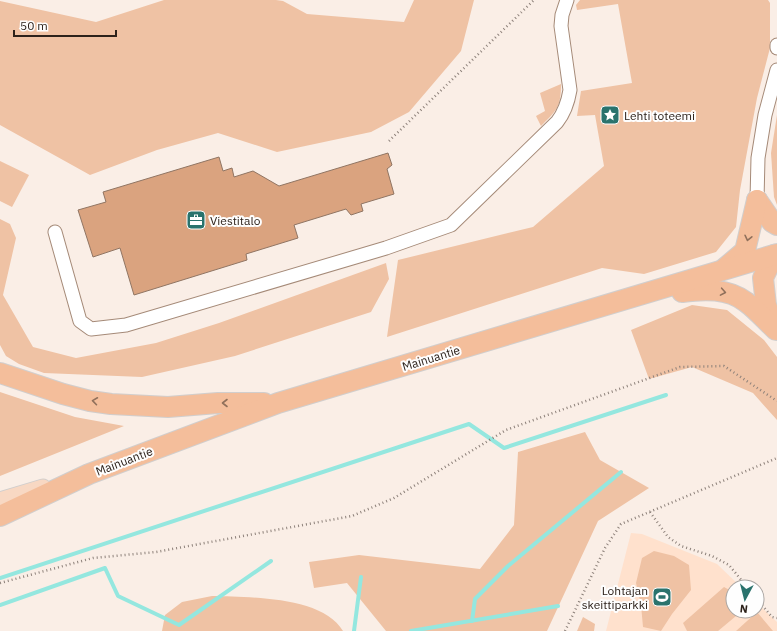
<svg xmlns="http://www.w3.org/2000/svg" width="777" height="631" viewBox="0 0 777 631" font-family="'IBM Plex Sans',sans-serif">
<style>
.built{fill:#ffe1cd}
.green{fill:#efc2a4}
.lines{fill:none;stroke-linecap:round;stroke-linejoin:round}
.stream{stroke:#94e7df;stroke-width:4}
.building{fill:#daa37f;stroke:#907563}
.minor-casing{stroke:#a58a78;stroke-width:15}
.major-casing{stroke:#d1cecd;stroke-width:19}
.highway-casing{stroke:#d1cecd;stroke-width:22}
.path{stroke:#8d817a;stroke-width:2.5;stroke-dasharray:1 3;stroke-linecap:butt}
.minor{stroke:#fff;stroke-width:13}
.major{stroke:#f8d8c3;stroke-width:17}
.highway{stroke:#f4be9b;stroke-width:20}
.oneway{stroke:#90705b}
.labels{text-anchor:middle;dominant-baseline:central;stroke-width:4;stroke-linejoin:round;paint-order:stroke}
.poi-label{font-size:12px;fill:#2d221b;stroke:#fefefe;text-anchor:start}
.street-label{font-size:12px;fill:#2d221b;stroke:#fefefe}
</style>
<rect width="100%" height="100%" fill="#faeee6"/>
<path class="built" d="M631 533 642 534 717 564 741 587H733V611H757V603L777 622V631H606Z"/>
<g class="green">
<path d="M164 0H276L283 1 307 14 404 22 414 0H474L461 51 409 112 371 132 277 152 218 133 157 150 90 175 0 125V1L96 22Z"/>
<path d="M580 0H768L770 3V48L757 98 740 190 736 227 716 252 644 274 602 268 387 337 398 260 533 227 604 166 595 115 577 116 581 91 632 83 618 4 577 10 576 5Z"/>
<path d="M561 84C561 107 557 110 541 126L536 116 545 111 540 93Z"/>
<path d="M777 115V205L774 197 771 153Z"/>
<path d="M0 161 29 175 12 207 0 201Z"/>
<path d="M0 219 10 224 16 238 3 295 33 347 76 358 156 343 219 323 386 263 389 279 371 312 235 356 142 377 44 373 19 364 6 356 0 345Z"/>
<path d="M692 305 727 310 764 340 777 357V420L753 393 692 367 649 379 631 330Z"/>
<path d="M0 392 75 417 124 426 0 476Z"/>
<path d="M585 432 600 460 649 488 598 521 547 631H386L347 583 314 588 309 562 359 555 480 569 514 525 518 452Z"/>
<path d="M654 551 674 556 689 565 691 590 672 614 661 631 643 627 641 605 636 583 642 558Z"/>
<path d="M724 587 733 592V611H742L718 631H687L683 623Z"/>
<path d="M212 596C248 597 323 596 343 631H162L165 615 182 602Z"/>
<path d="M757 612 773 631H736Z"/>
<path d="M583 617 595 624 594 631H577Z"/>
</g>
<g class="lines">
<g class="stream">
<path d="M0 578 469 424 504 448 666 395"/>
<path d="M0 605 105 568 118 596 179 625 271 561"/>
<path d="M472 621 475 599 508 566 621 472"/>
<path d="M354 631 361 577"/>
<path d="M411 631 558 606"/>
</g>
</g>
<path class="building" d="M388 153 392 165 387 169 394 194 361 204 363 211 351 215 346 209 294 225 298 238 246 254 247 260 134 295 120 248 93 257 78 210 106 202 103 192 219 157 223 171 232 168 234 177 253 171 279 186Z"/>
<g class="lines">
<g class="minor-casing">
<g id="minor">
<path d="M777 45V48"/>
<path d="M757 200 758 158 765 115 777 70"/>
<path d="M55 232 80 321 91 329 126 325 386 248 451 225 557 122C565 112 568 102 570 90L561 26 562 15 567 0"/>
</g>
</g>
<g class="major-casing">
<path id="major" d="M0 501 43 488"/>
</g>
<g class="highway-casing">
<g id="highway">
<path d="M757 200 772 222 777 225"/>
<path d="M774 255 763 278 766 305 774 326"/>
<path d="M725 268 745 251 757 200"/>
<path d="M682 292C704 289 728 288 746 302 757 310 766 321 776 330"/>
<path d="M0 373 63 394 90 401 111 404 168 407 218 403H264"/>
<path d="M0 516 89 474 278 403 777 254"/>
</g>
</g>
<g class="path">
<path d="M389 141 534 0"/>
<path d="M650 512 668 537 681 546 712 556 729 565 747 587"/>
<path d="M0 583 93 558 156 552 352 516 394 498 506 430 680 367 724 366 777 401"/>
<path d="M757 599 772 617 777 618"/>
<path d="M565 631 605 548 621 524 777 458"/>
</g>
<use href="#minor" class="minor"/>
<use href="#major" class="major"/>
<use href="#highway" class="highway"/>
</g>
<defs><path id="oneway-chevron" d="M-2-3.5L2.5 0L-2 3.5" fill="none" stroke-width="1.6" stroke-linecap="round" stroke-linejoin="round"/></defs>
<g class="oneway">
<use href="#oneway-chevron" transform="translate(748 238) rotate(103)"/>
<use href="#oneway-chevron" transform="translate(723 292) rotate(10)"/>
<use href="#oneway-chevron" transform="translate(95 401) rotate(-172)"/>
<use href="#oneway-chevron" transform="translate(225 403) rotate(180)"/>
</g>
<defs>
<g id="sight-square" transform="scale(1)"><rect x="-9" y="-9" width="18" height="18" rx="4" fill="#2a736d" stroke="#fefefe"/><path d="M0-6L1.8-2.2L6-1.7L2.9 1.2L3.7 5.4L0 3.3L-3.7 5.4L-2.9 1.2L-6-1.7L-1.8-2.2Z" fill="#fff"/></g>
<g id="office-square" transform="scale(1)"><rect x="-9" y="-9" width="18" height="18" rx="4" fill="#2a736d" stroke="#fefefe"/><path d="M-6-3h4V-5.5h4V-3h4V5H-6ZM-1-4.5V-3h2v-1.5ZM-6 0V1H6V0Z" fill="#fff"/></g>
<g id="stadium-square" transform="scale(1)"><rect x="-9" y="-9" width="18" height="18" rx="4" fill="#2a736d" stroke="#fefefe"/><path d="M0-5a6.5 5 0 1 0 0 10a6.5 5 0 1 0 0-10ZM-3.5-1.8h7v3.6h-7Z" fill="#fff"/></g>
</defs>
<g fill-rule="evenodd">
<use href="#sight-square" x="610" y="115"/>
<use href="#office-square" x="196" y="220"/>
<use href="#stadium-square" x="662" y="597"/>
</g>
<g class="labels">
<g class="poi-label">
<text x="624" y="115">Lehti toteemi</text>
<text x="210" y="220">Viestitalo</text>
<text x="648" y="590" text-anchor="end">Lohtajan<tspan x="648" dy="14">skeittiparkki</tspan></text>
</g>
<g class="street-label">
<text transform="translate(431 358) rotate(-17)">Mainuantie</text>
<text transform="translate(124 461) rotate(-21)">Mainuantie</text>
</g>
</g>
<g transform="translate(745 599) rotate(187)"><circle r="19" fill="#fefefe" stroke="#aaa6a3"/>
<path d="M0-3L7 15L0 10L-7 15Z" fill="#2a736d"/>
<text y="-6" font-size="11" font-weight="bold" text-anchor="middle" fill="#2d221b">N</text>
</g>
<path d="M14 30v6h102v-6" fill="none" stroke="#2d221b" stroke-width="2"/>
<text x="20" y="30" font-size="12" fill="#2d221b" stroke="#fefefe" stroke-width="3" paint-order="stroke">50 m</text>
</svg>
